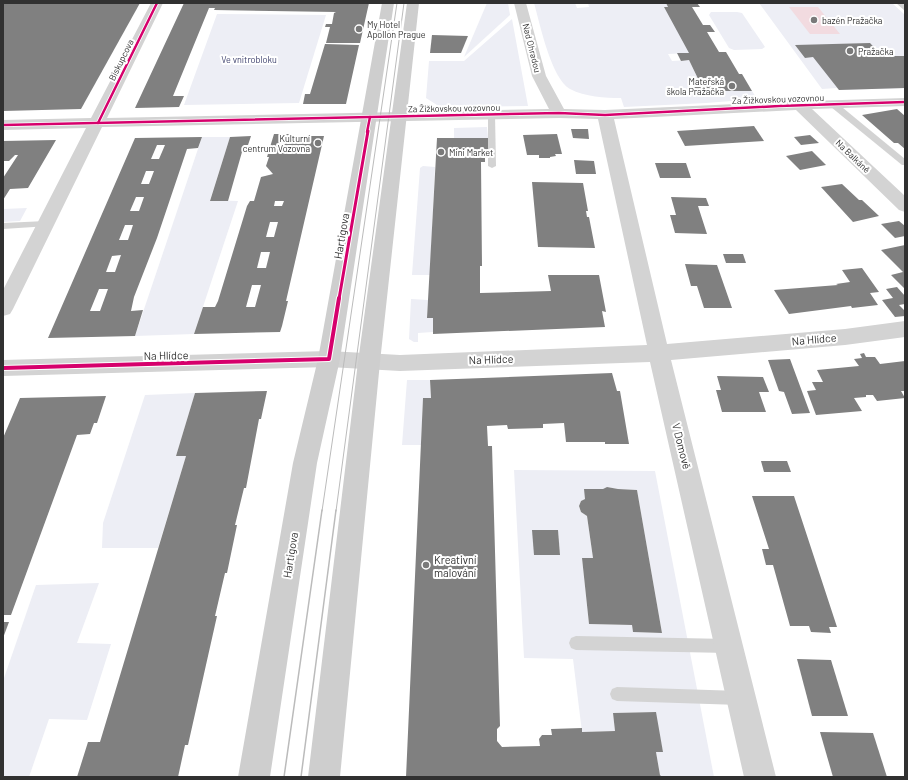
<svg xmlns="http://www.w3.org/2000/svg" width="908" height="780" viewBox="0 0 908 780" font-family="Barlow,sans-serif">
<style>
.green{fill:#edeef5;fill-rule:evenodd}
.water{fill:#f2dbe0}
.building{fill:#808080;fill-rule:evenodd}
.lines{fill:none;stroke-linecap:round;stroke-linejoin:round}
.service{fill:#d3d3d3;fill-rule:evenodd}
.minor{fill:#d3d3d3;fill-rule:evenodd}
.secondary{fill:#cecece;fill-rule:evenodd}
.tram-far1{stroke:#bbb;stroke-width:1}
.tram{stroke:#bbb;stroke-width:1.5}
.cycleway-far2-casing{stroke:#fff;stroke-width:4}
.cycleway-far1-casing{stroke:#fff;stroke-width:5}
.cycleway-casing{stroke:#fff;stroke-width:6}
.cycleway-far2{stroke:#d6006c;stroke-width:2.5}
.cycleway-far1{stroke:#d6006c;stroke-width:3}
.cycleway{stroke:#d6006c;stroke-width:4}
.poi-dot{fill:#797979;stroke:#fff;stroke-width:1.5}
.labels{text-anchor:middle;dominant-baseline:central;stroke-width:4;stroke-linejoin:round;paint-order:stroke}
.far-poi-label{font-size:9px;fill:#313131;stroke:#fff;text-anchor:start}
.far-street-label{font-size:9px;fill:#313131;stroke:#fff}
.far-park-label{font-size:9px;fill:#3e416d;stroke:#fff}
.street-label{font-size:11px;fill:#313131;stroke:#fff}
.poi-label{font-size:11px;fill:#313131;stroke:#fff;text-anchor:start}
</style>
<rect width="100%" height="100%" fill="#fff"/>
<g class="green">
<path d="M487 3H508L510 15 464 57Z"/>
<path d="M534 3H575L577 8 589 7 588 3H666L668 7H665L690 53 668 54 672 61 689 60 702 87 698 96 720 95 718 91H752L757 99 706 103 624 107 621 98C605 98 585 97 570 89 551 78 540 24 534 3Z"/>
<path d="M759 3H892L905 15V88L839 90 837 88 822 89Z"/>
<path d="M711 12H737L742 13 765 47 762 49 734 50 729 48 709 15Z"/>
<path d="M217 14 326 15 299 103 184 105Z"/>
<path d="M512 19 528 106 443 107 437 105 426 98 429 61H464Z"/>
<path d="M487 127 488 138H454V128Z"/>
<path d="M202 137H230L210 200 238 201 194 334 135 336Z"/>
<path d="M423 166 435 167 430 275H412L420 168Z"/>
<path d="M27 208 20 221 3 222V209Z"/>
<path d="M411 299 428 300 427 318H433V332L418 333V342H414L409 339Z"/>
<path d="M407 380H430L431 398H423L421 445H402Z"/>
<path d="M195 393 176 456H186L158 548H102L103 523 145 395Z"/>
<path d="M514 470 655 471 714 777H662L660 775 656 752H663L655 712 613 713 615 731 582 732 573 659 524 658ZM607 487 618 489 637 490 662 633 633 632 632 625 589 624 582 558H593L587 516 581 512 579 506 581 501 585 499V489H603ZM558 531 560 555H534Z"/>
<path d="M99 583 77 643 111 644 87 720 49 719 29 777H3V681L36 585Z"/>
</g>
<path class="water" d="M789 7H818L840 34H810Z"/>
<g class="building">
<path d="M3 3H140L81 109 3 111Z"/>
<path d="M184 3H369L360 43H326L330 27H325L326 24H332L334 13 336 12 214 10 215 8H209L173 96H184L179 107 135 108Z"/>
<path d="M666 3H697L700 7H692L703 25H710L715 32H707L719 52H726L739 74H742L752 91H717L719 95 697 96 693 87H702L689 60 681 61 677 53H689L664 7H668Z"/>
<path d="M432 35 468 36 461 53H430Z"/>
<path d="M870 43 882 56H905V88L839 90 813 57 805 58 795 45Z"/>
<path d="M325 44 359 45 346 104H303L305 94H310Z"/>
<path d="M897 109 905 116V149L898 143H894L862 115Z"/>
<path d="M754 126 764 141 685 146 677 131Z"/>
<path d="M571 129H588L589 139 573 138Z"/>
<path d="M274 134H292L290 139H306L307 136H324L286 301H288L282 326 280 332 194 334 203 307H215L218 301 247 206 250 201H254L261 177 273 174 266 166 269 157H267ZM275 201H284L282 206H274ZM270 222H278L274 237H266ZM261 252H270L266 268H257ZM252 285H261L255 307H246Z"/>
<path d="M557 134 562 154H555L556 156 550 157V158H539V155H527L523 135Z"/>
<path d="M810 135 819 143 801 145 794 137Z"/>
<path d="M251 136 248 145H244L228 201H210L230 137Z"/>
<path d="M202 137 198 148 187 149 157 238 134 297 131 311 143 310 135 336 48 338 135 138ZM157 145H165L159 159H151ZM146 171H154L149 184H141ZM136 197H144L139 211H130ZM125 225H133L128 240H119ZM121 255 115 272H106L112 256ZM99 289H108L100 311H90Z"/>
<path d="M437 138H488V156H485V162H481L482 266H480V293L551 291 548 275H599L606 312 602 311 605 327 433 334V318H427Z"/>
<path d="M56 140 28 188 10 189 3 200V178L18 155H15L9 161H3V141Z"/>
<path d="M812 151 826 165 800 170 786 156Z"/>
<path d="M574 160 594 161 596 174H576Z"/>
<path d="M655 163H686L691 178H660Z"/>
<path d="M532 182 583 183 588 211H586L587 217H589L595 248 538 247Z"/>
<path d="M842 184 859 200H862L879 216 853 222 821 187Z"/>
<path d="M671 197 706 198 709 206H698L707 234 675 233 670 215H676Z"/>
<path d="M899 221 905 226V236L895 238 881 224Z"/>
<path d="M905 245V289L891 275 903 272 881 250Z"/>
<path d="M723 254H743L746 263H726Z"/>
<path d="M685 264 717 265 732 308H704L697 286H691Z"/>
<path d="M862 268 879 292 870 293 878 305 852 308 851 306 789 314 774 290 838 285 836 284 850 282 842 270Z"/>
<path d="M897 287 905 296V304L899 305 905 311V316L895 317 882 300 893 298 886 289Z"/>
<path d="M864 353 866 357H875L880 364 905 361V391H901L905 398 877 401 873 395H866V397L854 398 862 411 816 415 807 391 816 390 812 382H823L817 370 859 366 854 359 862 358 860 354Z"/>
<path d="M790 359 810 413 792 414 784 392 779 391 768 360Z"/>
<path d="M612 373 617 391H620L629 444H605V442H566L564 423 543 424V428L508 429 507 425 487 426 488 446H492L500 726 497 729V741L502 747 540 746 539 739 542 735H552L551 729 582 728V732L615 731 613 713 656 712 663 752H656L660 775 662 777H406L423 398H431L430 380Z"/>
<path d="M717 376 763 377 769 392H759L766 412H722L716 390H721Z"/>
<path d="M267 391 261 419H259L246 488H244L235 525H237L227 573H225L215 616H217L188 745H185L178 777H77L88 742H100L186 456H176L195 393Z"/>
<path d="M106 396 97 423H94L90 434 77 435 11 615H3V438L20 398Z"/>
<path d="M761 461H787L791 472H764Z"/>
<path d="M607 487 618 489 637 490 662 633 633 632 632 625 589 624 582 558H593L587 516 581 512 579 506 581 501 585 499 584 489H603Z"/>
<path d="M752 496H794L837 627H829L831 633 811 632 809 626H790L773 565H766L762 549H769Z"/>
<path d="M532 530H558L560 555H534Z"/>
<path d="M3 622H9L3 638Z"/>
<path d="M797 659 831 660 848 716H812Z"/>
<path d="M820 732 873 733 887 777H833Z"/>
</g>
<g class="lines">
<g class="service">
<path d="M896 3H902L905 5V11Z"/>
<path d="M831 103H837L905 159V165H902L831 107Z"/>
<path d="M488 113H494L495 115 496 166 492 168 488 166Z"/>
<path d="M46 221 49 222 50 224 49 226 3 229V223Z"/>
<path d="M576 636 729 639 734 641 736 646 734 651 729 653 576 650 571 648 569 643 571 638Z"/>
<path d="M617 687 740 691 745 693 747 698 745 703 740 705 617 701 612 699 610 694 612 689Z"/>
</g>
<path class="minor" d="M151 3H163L107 118 549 109 532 76 514 3H526L546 76 564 109 605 110 779 102 905 98V106L812 109 905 196V212L899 210 796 110 614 119 667 344 845 329 905 321V337L845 345 671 360 776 777H744L650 362 400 371 329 367 3 376V360L329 351 400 355 647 345 598 119 559 118 102 127 13 309 10 314 3 316V290L86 128 3 130V120L91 118Z"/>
<g class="secondary">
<path d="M382 3H394L340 359 317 463 270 777H238L293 463 318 359Z"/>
<path d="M407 3H419L380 362 340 777H308L358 362Z"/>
</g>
<g class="tram-far1">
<path d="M322 511 397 3"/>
<path d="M336 511 404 3"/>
</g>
<g class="tram">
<path d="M284 777 322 510"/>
<path d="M301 777 336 510"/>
</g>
<g class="cycleway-far2-casing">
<g id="cycleway-far2">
<path d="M98 123 157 3"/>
<path d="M3 125 559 113 605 115 779 106 905 102"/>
<path d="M367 132 370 117"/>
</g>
</g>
<g class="cycleway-far1-casing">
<path id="cycleway-far1" d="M339 299 368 131"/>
</g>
<g class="cycleway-casing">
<path id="cycleway" d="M3 368 329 359 339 298"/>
</g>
<use href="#cycleway-far2" class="cycleway-far2"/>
<use href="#cycleway-far1" class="cycleway-far1"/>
<use href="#cycleway" class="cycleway"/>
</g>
<g class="poi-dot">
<circle cx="814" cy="20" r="4"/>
<circle cx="359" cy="29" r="4"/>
<circle cx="850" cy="51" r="4"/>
<circle cx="732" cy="86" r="4"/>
<circle cx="318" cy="143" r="4"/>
<circle cx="441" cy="152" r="4"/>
<circle cx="426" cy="565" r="4"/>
</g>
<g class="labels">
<g class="far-poi-label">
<text x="822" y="20">bazén Pražačka</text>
<text x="367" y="24">My Hotel<tspan x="367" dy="10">Apollon Prague</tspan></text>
<text x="858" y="51">Pražačka</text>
<text x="724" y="81" text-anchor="end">Mateřská<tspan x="724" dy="10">škola Pražačka</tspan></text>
<text x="310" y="138" text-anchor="end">Kulturní<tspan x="310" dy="10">centrum Vozovna</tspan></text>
<text x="449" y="152">Mini Market</text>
</g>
<g class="far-street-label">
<text transform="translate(532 48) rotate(76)">Nad Ohradou</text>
<text transform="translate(121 60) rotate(-64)">Biskupcova</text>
<text transform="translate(778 99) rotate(-2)">Za Žižkovskou vozovnou</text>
<text transform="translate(454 108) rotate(-1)">Za Žižkovskou vozovnou</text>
<text transform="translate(853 156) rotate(44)">Na Balkáně</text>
</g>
<g class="far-park-label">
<text x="249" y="59">Ve vnitrobloku</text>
</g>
<g class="street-label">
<text transform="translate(341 236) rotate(-80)">Hartigova</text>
<text transform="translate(814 339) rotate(-5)">Na Hlídce</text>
<text transform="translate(166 355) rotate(-1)">Na Hlídce</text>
<text transform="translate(491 359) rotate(-2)">Na Hlídce</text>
<text transform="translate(682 446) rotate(76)">V Domově</text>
<text transform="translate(290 555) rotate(-81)">Hartigova</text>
</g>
<g class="poi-label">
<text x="434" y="559">Kreativní<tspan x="434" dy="13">malování</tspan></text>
</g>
</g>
<rect width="908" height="780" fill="none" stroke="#313131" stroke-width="8"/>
</svg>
